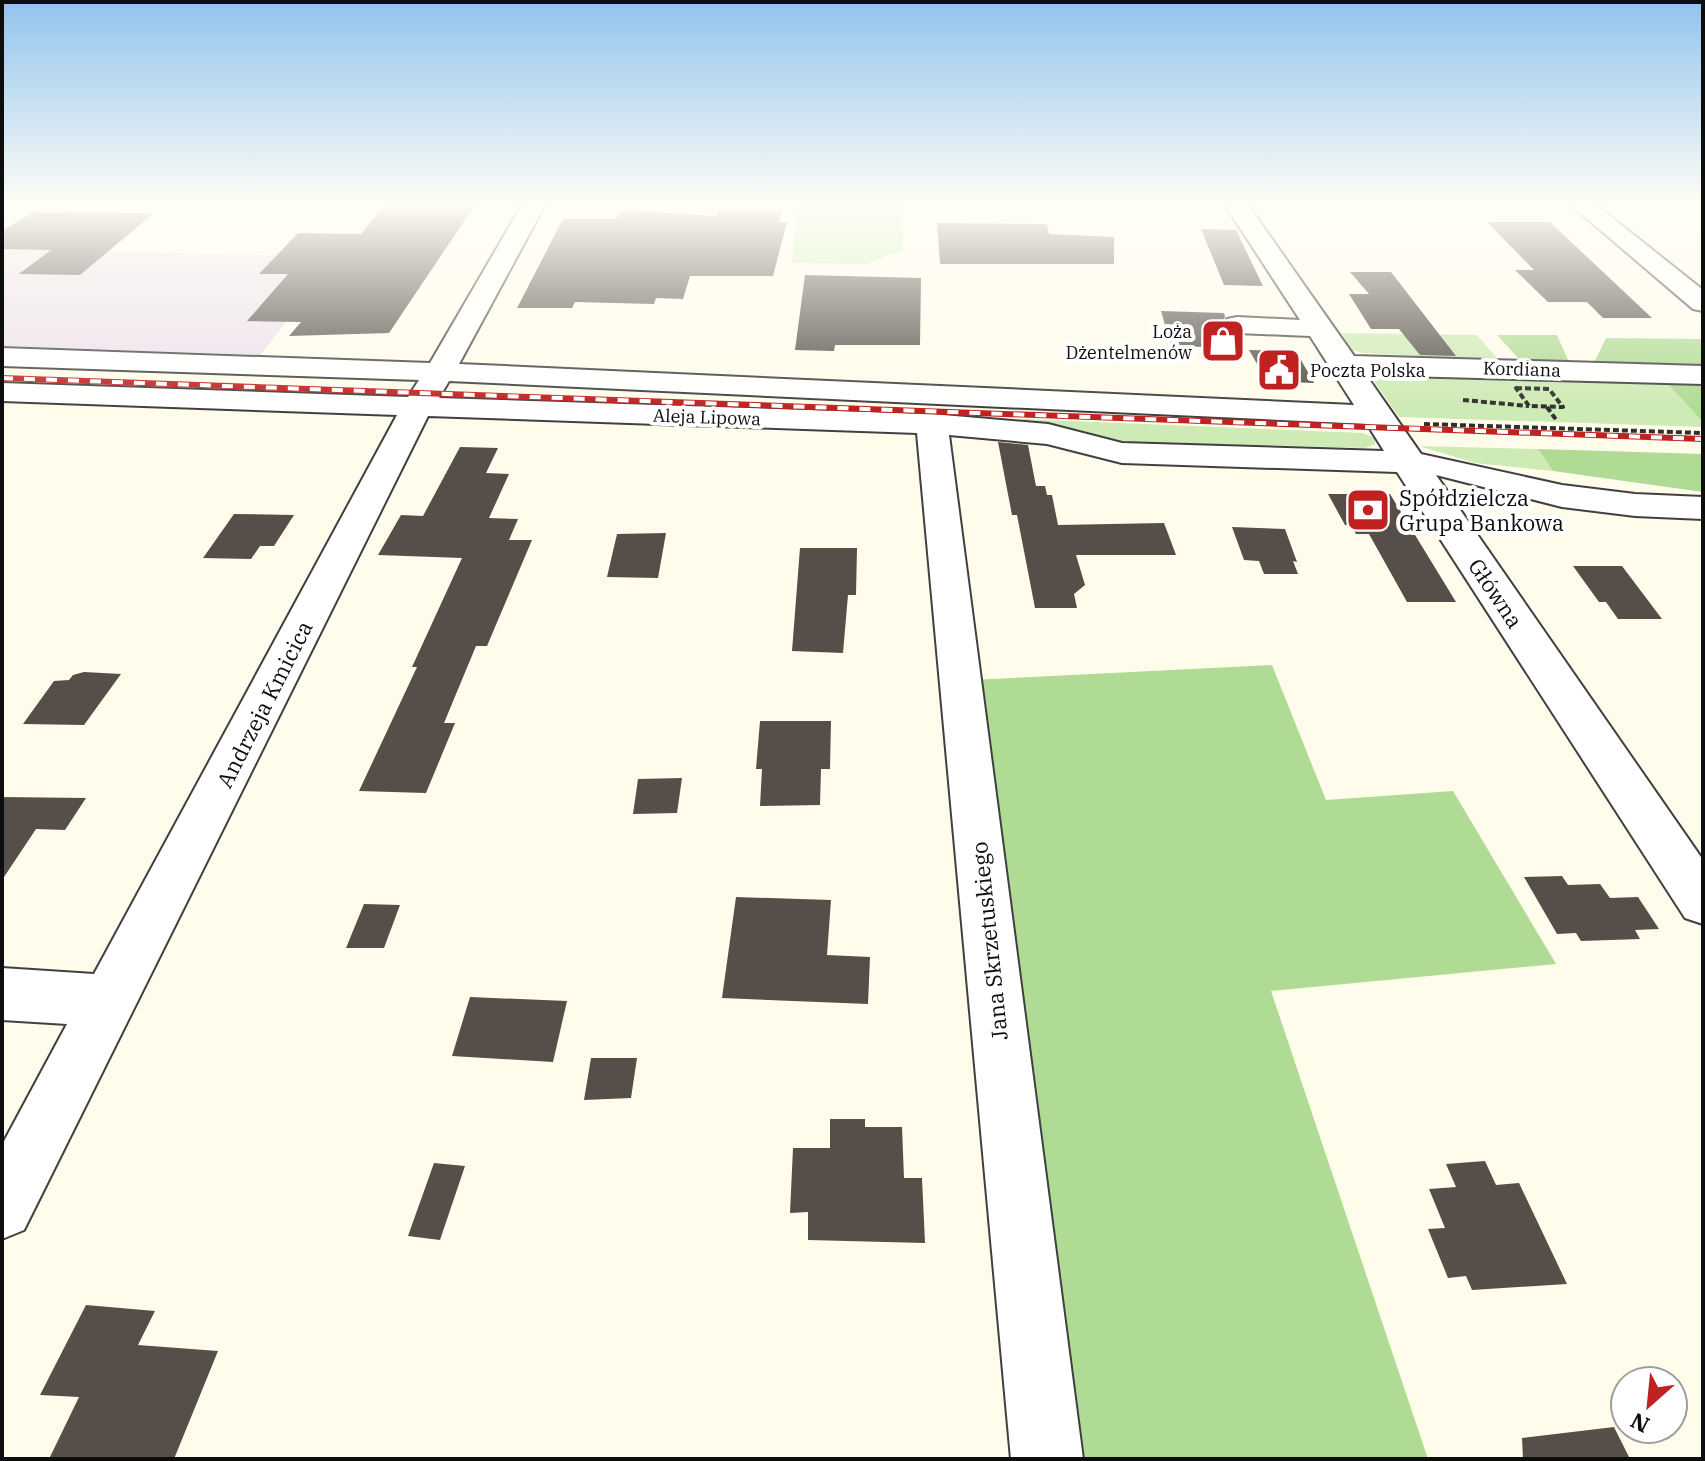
<svg xmlns="http://www.w3.org/2000/svg" width="1705" height="1461" viewBox="0 0 1705 1461" font-family="'IBM Plex Serif',serif">
<style>
.industrial{fill:#ebe0ec}
.green{fill:#ceeab5}
.forest{fill:#b0db94}
.building{fill:#554e49}
.lines{fill:none;stroke-linecap:round;stroke-linejoin:round}
.minor-casing{stroke:#404040;stroke-width:4}
.path{stroke:#2f2f2f;stroke-width:4;stroke-dasharray:6 3;stroke-linecap:butt}
.minor{fill:#fff;fill-rule:evenodd}
.rail-casing{stroke:#c02121;stroke-width:6}
.rail{stroke:#fff;stroke-width:4;stroke-dasharray:11;stroke-linecap:butt}
.labels{text-anchor:middle;dominant-baseline:central;stroke-width:8;stroke-linejoin:round;paint-order:stroke}
.far-poi-label{font-size:18px;fill:#0d0d0d;stroke:#fff;text-anchor:end}
.far-street-label{font-size:18px;fill:#0d0d0d;stroke:#fff}
.poi-label{font-size:22px;fill:#0d0d0d;stroke:#fff;text-anchor:start}
.street-label{font-size:22px;fill:#0d0d0d;stroke:#fff}
</style>
<rect width="100%" height="100%" fill="#fffcec"/>
<path class="industrial" d="M2 249 338 257 260 355 2 346Z"/>
<g class="green">
<path d="M798 205H903V250L866 264 792 263Z"/>
<path d="M1342 333 1477 335 1496 357 1493 360 1363 353 1351 350Z"/>
<path d="M1367 371 1665 381 1703 422V427L1399 417Z"/>
<path d="M1022 419 1363 433 1375 438V444L1365 448 1262 445 1233 448 1104 442 1030 425Z"/>
<path d="M1419 446 1538 449 1553 471 1475 463Z"/>
</g>
<g class="forest">
<path d="M1497 335H1557L1569 362H1527L1518 358Z"/>
<path d="M1606 338 1703 339V369L1602 366 1595 361Z"/>
<path d="M1665 381 1703 382V422Z"/>
<path d="M1538 449 1703 454V492L1553 471Z"/>
<path d="M1272 665 1326 800 1453 791 1556 964 1271 991 1428 1459H1072L971 680Z"/>
</g>
<g class="building">
<path d="M385 205H475L389 333 289 336 301 322 247 321 288 274H259L298 233 361 234Z"/>
<path d="M719 209 782 211 779 222H787L773 276H690L683 299 656 298 654 304 575 302 572 308H517L563 219H615L623 210 716 216Z"/>
<path d="M33 212H57L154 213 80 275 19 274 51 250 2 249V231Z"/>
<path d="M1487 222H1550L1652 318H1603L1587 302H1548L1515 270H1534Z"/>
<path d="M937 223 1047 224 1049 234 1114 237V264H940Z"/>
<path d="M1201 229 1236 230 1263 286 1224 285Z"/>
<path d="M1350 272H1391L1456 356 1420 355 1399 329H1371L1349 294H1369Z"/>
<path d="M805 275 921 278 920 345H835L834 351 795 350Z"/>
<path d="M1161 311 1224 313 1225 317 1220 327 1224 333 1232 335 1236 348 1171 346Z"/>
<path d="M1249 350 1296 351 1314 383 1267 381Z"/>
<path d="M998 442 1028 445 1036 486H1045L1047 495H1052L1058 525 1164 523 1176 555H1076L1085 585 1074 594 1077 608H1035L1017 515H1012Z"/>
<path d="M460 447 498 448 486 473 509 474 489 518 518 519 509 540H532L487 646H476L444 723H455L426 793 359 791 417 667H412L462 558 378 555 401 515 423 516Z"/>
<path d="M1328 494H1390L1456 602H1407L1369 534H1356L1351 525H1345Z"/>
<path d="M234 514 294 515 274 546H260L251 559 203 558Z"/>
<path d="M1232 527 1285 529 1297 562 1293 561 1298 574H1264L1259 561 1244 560Z"/>
<path d="M666 533 658 578 607 577 617 534Z"/>
<path d="M800 548H857L856 595H848L843 653 792 651Z"/>
<path d="M1573 566H1622L1662 619H1618L1606 602H1599Z"/>
<path d="M84 672 121 674 84 725 23 724 54 681 69 680 73 675Z"/>
<path d="M760 721H831L830 769H821L820 805 760 806 762 769H756Z"/>
<path d="M682 778 677 813 633 814 638 779Z"/>
<path d="M2 797 86 798 65 830 36 829 2 880Z"/>
<path d="M1562 876 1568 885 1600 884 1610 898 1638 897 1659 929 1635 930 1640 939 1581 941 1576 933 1557 934 1524 877Z"/>
<path d="M736 897 831 900 827 955 870 957 868 1004 722 998Z"/>
<path d="M364 904 400 905 384 948H346Z"/>
<path d="M470 997 567 1001 553 1062 452 1056Z"/>
<path d="M591 1058H637L631 1098 584 1100Z"/>
<path d="M830 1119H865V1127H902L904 1178H922L925 1243 808 1240V1212L790 1213 793 1148H830Z"/>
<path d="M1485 1161 1496 1185 1519 1183 1567 1284 1472 1290 1466 1276 1448 1278 1428 1229 1445 1228 1429 1189 1456 1187 1446 1164Z"/>
<path d="M434 1163 465 1166 440 1240 408 1236Z"/>
<path d="M86 1305 155 1311 138 1345 218 1351 174 1459H49L79 1397 40 1395Z"/>
<path d="M1614 1427 1630 1459H1523L1522 1438Z"/>
</g>
<g class="lines">
<g class="minor-casing">
<g id="minor">
<path d="M522 205H545L459 364 1354 405 1310 336 1237 333 1227 331 1223 325 1227 319 1237 317 1300 320 1225 205H1248L1354 356 1703 366V384L1366 375 1421 454 1562 485 1635 494 1703 497V519L1635 516 1562 507 1436 475 1703 860V924L1685 918 1397 472 1122 463 1047 444 949 435 1083 1459H1011L917 433 428 416 24 1230 2 1239V1145L67 1024 2 1020V968L94 974 397 415 2 401V383L408 397 419 380 2 366V348L430 363ZM449 381 1367 424 1384 451 1122 443 1048 424 932 414 439 398Z"/>
<path d="M1571 205H1596L1703 290V311L1693 309Z"/>
</g>
</g>
<g class="path">
<path d="M1516 388 1549 389 1563 407 1529 406Z"/>
<path d="M1463 400 1529 406"/>
<path d="M1547 407 1557 421"/>
<path d="M1424 424 1703 433"/>
</g>
<use href="#minor" class="minor"/>
<g class="rail-casing">
<path id="rail" d="M2 378 1703 439"/>
</g>
<use href="#rail" class="rail"/>
</g>
<linearGradient id="sky" x2="0" y2="1"><stop stop-color="#91c3ee"/><stop offset="0.5" stop-color="#fffef6"/><stop offset="1" stop-color="#fffef6" stop-opacity="0"/></linearGradient>
<rect width="1705" height="409" fill="url(#sky)"/>
<defs>
<g id="shop-square" transform="scale(2.3)"><rect x="-9" y="-9" width="18" height="18" rx="4" fill="#c02121" stroke="#fff"/><path d="M-5-2.5h2.3a2.7 3.5 0 0 1 5.4 0H5L5.5 6h-11ZM-1.5-2.5h3a1.5 2.3 0 0 0-3 0Z" fill="#fff"/></g>
<g id="civic-square" transform="scale(2.3)"><rect x="-9" y="-9" width="18" height="18" rx="4" fill="#c02121" stroke="#fff"/><path d="M-.6-6.5H3V-4.5H.6V-3L4-1V1h2V6H-6V1h2V-1L-.6-3ZM-1.2 2.5V6h2.4V2.5Z" fill="#fff"/></g>
<g id="bank-square" transform="scale(2.3)"><rect x="-9" y="-9" width="18" height="18" rx="4" fill="#c02121" stroke="#fff"/><path d="M-6-4H6V4H-6ZM0-2.3a2.3 2.3 0 1 0 0 4.6a2.3 2.3 0 1 0 0-4.6Z" fill="#fff"/></g>
</defs>
<g fill-rule="evenodd">
<use href="#shop-square" x="1223" y="341"/>
<use href="#civic-square" x="1279" y="370"/>
<use href="#bank-square" x="1368" y="510"/>
</g>
<g class="labels">
<g class="far-poi-label">
<text x="1192" y="331">Loża<tspan x="1192" dy="21">Dżentelmenów</tspan></text>
<text x="1310" y="370" text-anchor="start">Poczta Polska</text>
</g>
<g class="far-street-label">
<text transform="translate(1522 369) rotate(2)">Kordiana</text>
<text transform="translate(707 417) rotate(2)">Aleja Lipowa</text>
</g>
<g class="poi-label">
<text x="1399" y="497">Spółdzielcza<tspan x="1399" dy="25">Grupa Bankowa</tspan></text>
</g>
<g class="street-label">
<text transform="translate(1496 593) rotate(56)">Główna</text>
<text transform="translate(264 704) rotate(-63)">Andrzeja Kmicica</text>
<text transform="translate(989 941) rotate(-96)">Jana Skrzetuskiego</text>
</g>
</g>
<rect width="1705" height="1461" fill="none" stroke="#0d0d0d" stroke-width="8"/>
<g transform="translate(1649 1405) rotate(207)"><circle r="38" fill="#ffffff" stroke="#9e9e9e" stroke-width="2"/>
<path d="M0-6L14 30L0 20L-14 30Z" fill="#c02121"/>
<text y="-12" font-size="22" font-weight="bold" text-anchor="middle" fill="#0d0d0d">N</text>
</g>
</svg>
